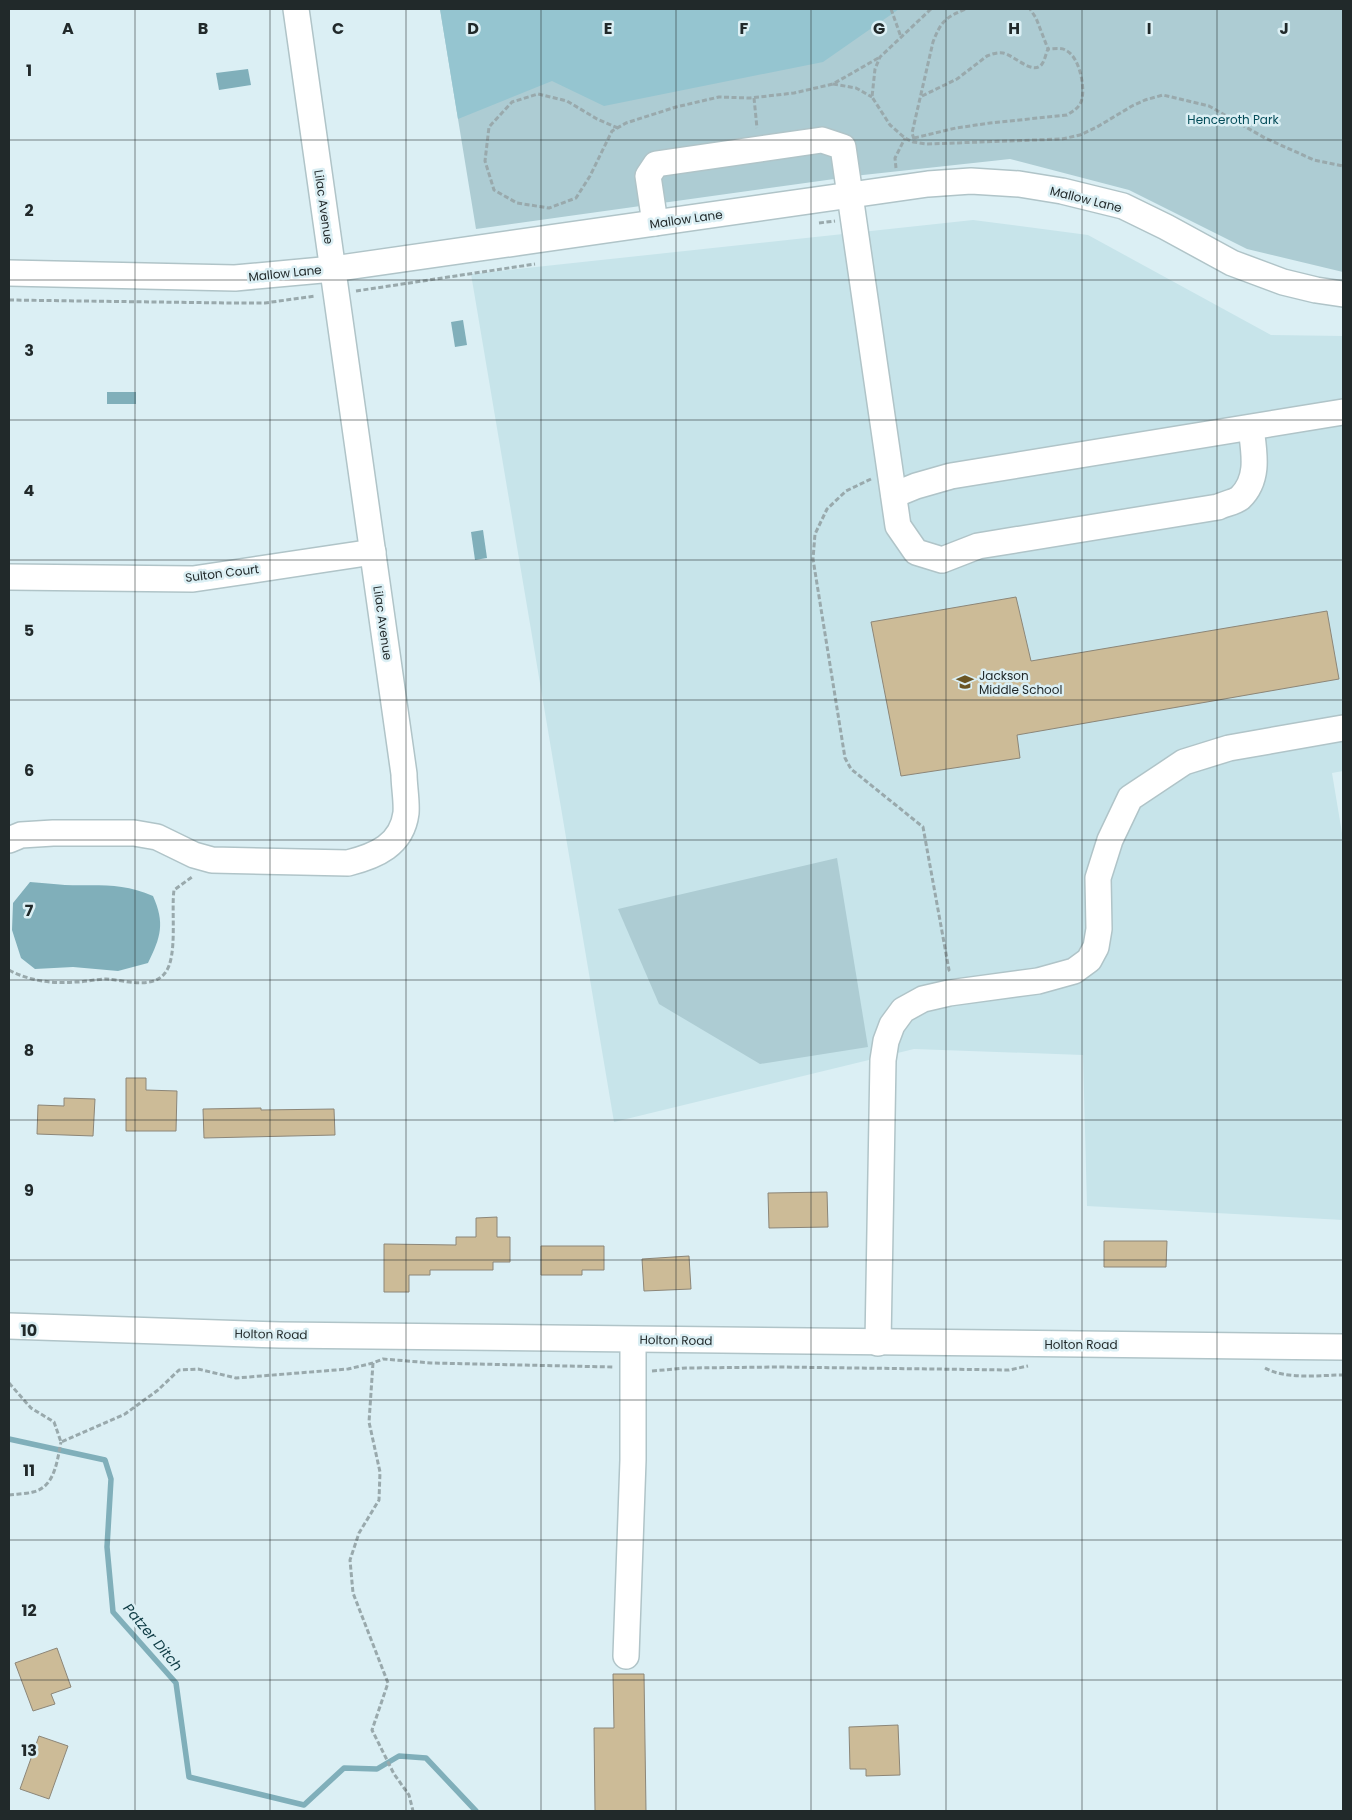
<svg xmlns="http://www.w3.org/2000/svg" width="1352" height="1820" viewBox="0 0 1352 1820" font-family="Poppins,sans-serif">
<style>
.built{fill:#c7e4ea}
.green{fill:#adccd3}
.forest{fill:#95c5d0}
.water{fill:#80afba}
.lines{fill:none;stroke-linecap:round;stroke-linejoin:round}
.stream{stroke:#80afba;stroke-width:5.5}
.building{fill:#ccbb97;stroke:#8c8678}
.minor-casing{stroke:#b0c4c8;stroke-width:28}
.path{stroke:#99a9ac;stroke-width:3;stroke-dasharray:5 2.5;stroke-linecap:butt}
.minor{stroke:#fff;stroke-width:25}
.grid{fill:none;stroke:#21292a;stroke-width:1;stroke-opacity:0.55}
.labels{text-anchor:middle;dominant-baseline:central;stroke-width:5;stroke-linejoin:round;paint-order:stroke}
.park-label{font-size:12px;fill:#054d5a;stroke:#dbeff4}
.street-label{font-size:12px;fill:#21292a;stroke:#dbeff4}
.poi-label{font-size:12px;fill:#21292a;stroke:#dbeff4;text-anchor:start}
.water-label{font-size:14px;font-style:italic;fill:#0e3b44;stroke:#dbeff4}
.grid-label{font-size:16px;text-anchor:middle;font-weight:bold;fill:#21292a;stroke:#dbeff4;stroke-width:5;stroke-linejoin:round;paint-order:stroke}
</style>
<rect width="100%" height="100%" fill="#dbeff4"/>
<path class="built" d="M973 220 1088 235 1271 335 1343 336V771L1332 773 1343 839V1220L1087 1206 1083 1055 914 1049 614 1122 471 274Z"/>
<g class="green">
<path d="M440 9H1343V272L1247 249 1129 190 1010 159 863 175 476 229Z"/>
<path d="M837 858 868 1047 760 1064 659 1004 618 909Z"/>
</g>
<path class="forest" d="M440 9H899L823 62 604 106 552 81 458 119Z"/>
<g class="water">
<path d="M248 69 251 85 219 90 216 73Z"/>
<path d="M463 320 467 345 455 347 451 322Z"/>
<rect x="107" y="392" width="29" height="12"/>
<path d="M483 530 487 558 475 560 471 532Z"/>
<path d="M30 882C42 883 54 884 65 885 99 886 122 882 153 896 165 923 161 937 148 963L118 971 73 967 35 969 21 958 12 930 13 903Z"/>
</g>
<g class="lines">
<path class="stream" d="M9 1439 105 1460 111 1479 107 1547 113 1612 176 1683 189 1777 304 1805 344 1768 377 1769 399 1756 426 1758 476 1811"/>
</g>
<g class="building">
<path d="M1016 597 1031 661 1327 611 1339 679 1017 735 1020 758 901 776 871 622Z"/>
<path d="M126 1078H146V1090L177 1091 176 1131H126Z"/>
<path d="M64 1098 95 1099 93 1136 37 1134 38 1105 64 1106Z"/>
<path d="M261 1108V1110L334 1109 335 1135 204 1138 203 1109Z"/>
<path d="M827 1192 828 1227 769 1228 768 1193Z"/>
<path d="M497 1217V1237H510V1262H493V1270H430V1275H409V1292H384V1244L456 1245V1237H476V1218Z"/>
<path d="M1104 1241H1167L1166 1267H1104Z"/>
<path d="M541 1246H604V1270H582V1275H541Z"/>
<path d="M689 1256 691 1289 644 1291 642 1259Z"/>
<path d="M57 1648 71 1687 51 1694 55 1704 33 1711 15 1663Z"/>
<path d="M613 1674H644L646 1811H595L594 1728H614Z"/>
<path d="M898 1725 900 1775 866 1776V1769H850L849 1727Z"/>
<path d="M39 1736 68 1746 49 1799 20 1789Z"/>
</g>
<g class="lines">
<g class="minor-casing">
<g id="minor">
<path d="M655 223 648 176 656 164 822 140 843 147 898 526 916 552 942 560 978 546 1218 507C1224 504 1235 502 1240 498 1260 479 1254 452 1251 428"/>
<path d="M9 273 235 278 333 269 928 184 971 181 1019 184 1062 191 1123 206 1166 227 1232 263 1283 282 1316 290 1343 294"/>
<path d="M894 495 916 486 951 476 1343 412"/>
<path d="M9 577 193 579 373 552"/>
<path d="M9 840 21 835 53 833H134L157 837 194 855 212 860 348 863C376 856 402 845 406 813 407 801 404 786 404 774L296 9"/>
<path d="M9 1326 280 1335 1343 1347"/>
<path d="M878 1343 883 1060 886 1041 892 1025 903 1010 923 999 949 993 1038 981 1074 971 1089 960 1096 947 1099 929 1098 878 1110 840 1130 798 1184 762 1229 748 1343 728"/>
<path d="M626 1656 633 1460V1340"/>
</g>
</g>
<g class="path">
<path d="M891 9 901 37"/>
<path d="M931 9 880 57 875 69 872 97 890 125 905 138 913 142 927 144 1062 139 1080 135 1097 127 1132 106 1145 100 1163 95 1209 106 1265 138 1314 160 1343 166"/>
<path d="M833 84 856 88 872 97"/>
<path d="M922 96 957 79 987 56C992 54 998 52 1003 53 1014 55 1033 76 1042 64 1045 60 1046 53 1048 49L1036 18 1030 9"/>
<path d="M754 98 757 128"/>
<path d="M618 128 597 119 567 101 538 94 512 102 489 127 485 161 494 190 517 203 549 208 576 198 590 176 612 131 626 123 676 107 719 97 750 98 794 93 833 84 880 57"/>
<path d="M914 138 956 128 990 123 1067 115C1073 111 1078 109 1081 102 1086 90 1080 58 1067 51 1062 47 1054 49 1048 49"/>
<path d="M914 139 912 133 933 42C941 21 946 17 966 9"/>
<path d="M896 168 895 158 905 138"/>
<path d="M819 223 835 221"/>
<path d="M356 291 535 264"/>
<path d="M9 300 229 303H265L315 296"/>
<path d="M871 479 846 491 827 509 815 534 813 559 845 758 851 769 923 827 949 970 947 971"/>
<path d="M9 970C29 981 53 984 76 982 86 982 96 979 106 979 124 980 152 990 165 973 178 957 171 911 174 890L192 877"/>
<path d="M373 1363 369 1422 380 1472 379 1500 359 1533 350 1560 353 1593 388 1683 372 1730 394 1774 409 1795 413 1811"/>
<path d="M1265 1368C1286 1380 1320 1375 1343 1375"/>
<path d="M652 1371 686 1368 780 1367 1009 1370 1028 1366"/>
<path d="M9 1383 31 1408 54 1422 61 1442 125 1414 158 1390 179 1370 198 1369 236 1378 348 1369 373 1363 383 1359 431 1363 613 1367"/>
<path d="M9 1495C17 1494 26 1494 33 1492 55 1487 57 1461 61 1442"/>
</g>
<use href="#minor" class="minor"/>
</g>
<path class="grid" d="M135 9V1811M270 9V1811M406 9V1811M541 9V1811M676 9V1811M811 9V1811M946 9V1811M1082 9V1811M1217 9V1811M9 140H1343M9 280H1343M9 420H1343M9 560H1343M9 700H1343M9 840H1343M9 980H1343M9 1120H1343M9 1260H1343M9 1400H1343M9 1540H1343M9 1680H1343"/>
<defs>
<g id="school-bare" transform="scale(1.35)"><path d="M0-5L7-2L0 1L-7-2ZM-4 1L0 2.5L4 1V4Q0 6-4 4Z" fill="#6a5524" stroke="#dbeff4" stroke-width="2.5" paint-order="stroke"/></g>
</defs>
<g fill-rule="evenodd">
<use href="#school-bare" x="965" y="682"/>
</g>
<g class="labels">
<g class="park-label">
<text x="1233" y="119">Henceroth Park</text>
</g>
<g class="street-label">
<text transform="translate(1086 199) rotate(14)">Mallow Lane</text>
<text transform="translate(324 207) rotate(82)">Lilac Avenue</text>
<text transform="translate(686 219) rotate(-8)">Mallow Lane</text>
<text transform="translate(285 273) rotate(-6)">Mallow Lane</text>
<text transform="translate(222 573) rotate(-7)">Sulton Court</text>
<text transform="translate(383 623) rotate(82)">Lilac Avenue</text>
<text transform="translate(271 1334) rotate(1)">Holton Road</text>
<text transform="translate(676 1340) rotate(1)">Holton Road</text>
<text x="1081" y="1344">Holton Road</text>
</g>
<g class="poi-label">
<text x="979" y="675">Jackson<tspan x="979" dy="14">Middle School</tspan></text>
</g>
<g class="water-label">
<text transform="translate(153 1637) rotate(50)">Patzer Ditch</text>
</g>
</g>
<g class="grid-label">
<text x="68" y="34">A</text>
<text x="203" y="34">B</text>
<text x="338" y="34">C</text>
<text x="473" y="34">D</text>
<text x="608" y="34">E</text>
<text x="744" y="34">F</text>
<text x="879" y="34">G</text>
<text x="1014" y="34">H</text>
<text x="1149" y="34">I</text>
<text x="1284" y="34">J</text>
<text x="29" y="76">1</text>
<text x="29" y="216">2</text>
<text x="29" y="356">3</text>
<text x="29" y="496">4</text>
<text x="29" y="636">5</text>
<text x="29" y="776">6</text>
<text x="29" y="916">7</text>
<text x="29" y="1056">8</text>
<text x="29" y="1196">9</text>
<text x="29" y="1336">10</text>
<text x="29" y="1476">11</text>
<text x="29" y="1616">12</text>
<text x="29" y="1756">13</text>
</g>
<rect width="1352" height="1820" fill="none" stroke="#21292a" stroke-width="20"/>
</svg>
